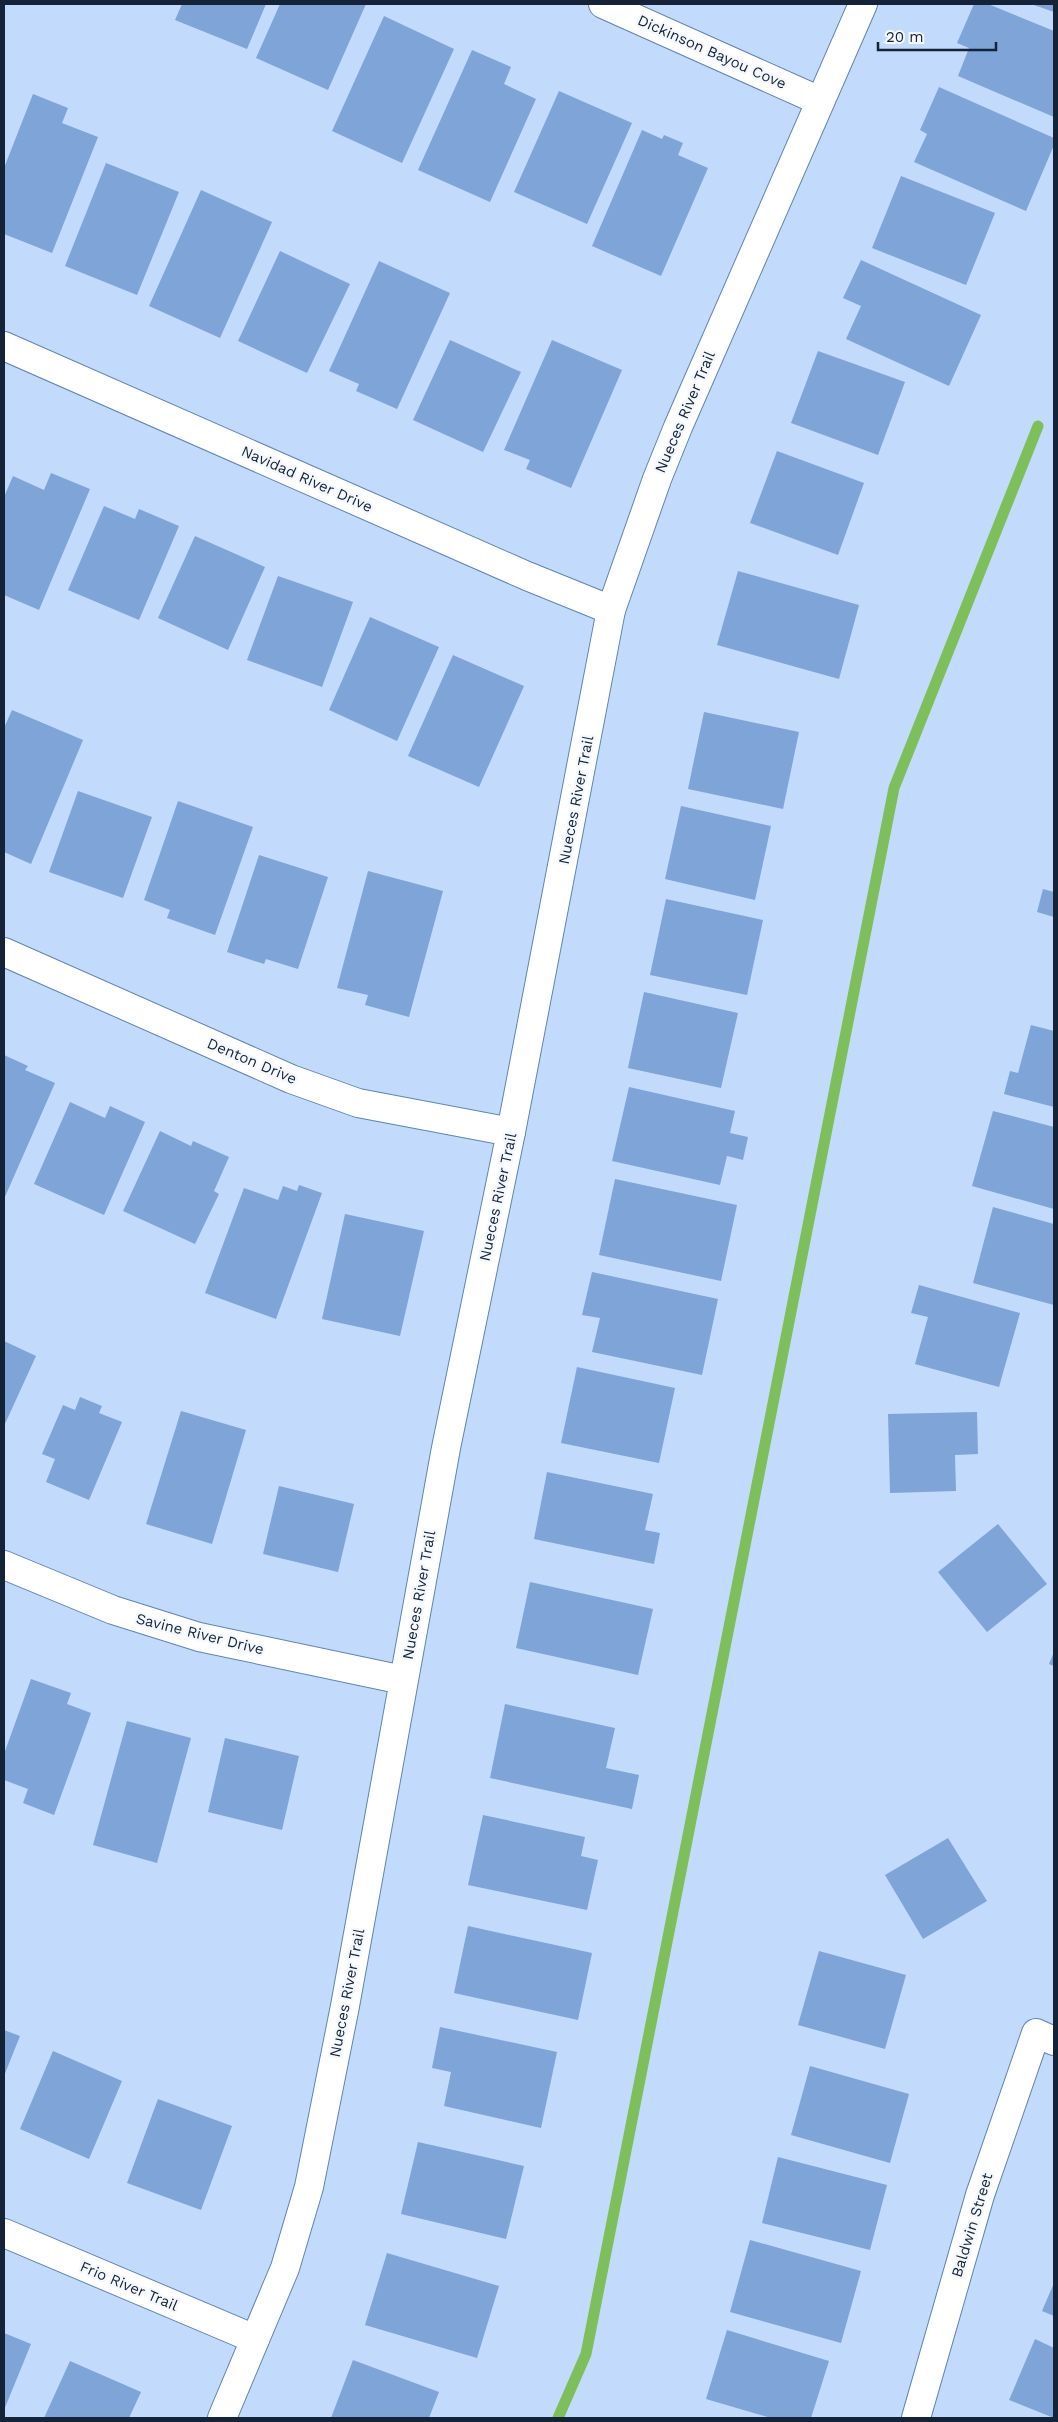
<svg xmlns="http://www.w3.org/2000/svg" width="1058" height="2422" viewBox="0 0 1058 2422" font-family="'Work Sans',sans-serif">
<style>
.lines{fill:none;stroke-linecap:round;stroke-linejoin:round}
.stream{stroke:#7ebf5b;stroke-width:11}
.building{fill:#7ea4d8}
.minor-casing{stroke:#5f84b6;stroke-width:30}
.minor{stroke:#fff;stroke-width:28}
.labels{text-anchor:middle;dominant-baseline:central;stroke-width:5;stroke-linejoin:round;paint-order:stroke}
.street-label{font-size:15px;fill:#142337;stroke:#f5f9ff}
</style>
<rect width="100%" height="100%" fill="#c2dafb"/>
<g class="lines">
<path class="stream" d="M558 2418 586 2354 894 788 1038 426"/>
</g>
<g class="building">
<path d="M182 4H266L247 49 175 20Z"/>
<path d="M280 4H366L328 90 256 58Z"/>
<path d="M974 4H988L1054 31V117L958 76 969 48 957 43Z"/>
<path d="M1031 4H1054V12Z"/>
<path d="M384 16 454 49 402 163 332 131Z"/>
<path d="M472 50 511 67 504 84 536 99 490 202 418 170Z"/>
<path d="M939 87 1054 138V145L1026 211 914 162 927 134 920 130Z"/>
<path d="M559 91 632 123 587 224 514 192Z"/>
<path d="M33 94 68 108 62 123 98 137 52 253 4 234V168Z"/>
<path d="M642 130 662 139 664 135 683 143 678 155 708 168 661 276 592 246Z"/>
<path d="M106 163 179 192 137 295 65 266Z"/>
<path d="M901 176 995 213 966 285 872 248Z"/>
<path d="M201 190 272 222 220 338 149 306Z"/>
<path d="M280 251 350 284 307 373 238 341Z"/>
<path d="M861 260 981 315 949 386 846 339 861 306 843 298Z"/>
<path d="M379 261 450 293 397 409 356 391 359 384 329 371Z"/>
<path d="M450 340 521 372 483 452 413 420Z"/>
<path d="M552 340 622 370 571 488 526 469 530 460 504 450Z"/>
<path d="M818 351 905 382 878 455 791 423Z"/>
<path d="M777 451 864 483 838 555 750 523Z"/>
<path d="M51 473 90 489 39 610 4 595V497L13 476 44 490Z"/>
<path d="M104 506 135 519 139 509 179 526 139 620 68 590Z"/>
<path d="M195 536 265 567 228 650 158 618Z"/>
<path d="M738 571 859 605 839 679 717 645Z"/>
<path d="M278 576 353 602 322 687 247 660Z"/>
<path d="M370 617 439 647 397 741 329 710Z"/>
<path d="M453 655 524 686 479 787 408 756Z"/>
<path d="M12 710 83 740 31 864 4 852V728Z"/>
<path d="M704 712 799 732 783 809 688 789Z"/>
<path d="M78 791 152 817 123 898 49 872Z"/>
<path d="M178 801 253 827 215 935 167 918 170 910 144 900Z"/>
<path d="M681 806 771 826 755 900 665 879Z"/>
<path d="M259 855 328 877 298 969 266 959 264 964 227 952Z"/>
<path d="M368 871 443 891 409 1017 365 1005 368 995 337 988Z"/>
<path d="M1043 889 1054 892V917L1037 912Z"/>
<path d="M666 899 763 920 747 995 650 975Z"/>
<path d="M644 992 738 1013 721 1088 628 1068Z"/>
<path d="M1031 1025 1054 1031V1107L1004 1094 1010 1071 1018 1073Z"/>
<path d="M4 1055 28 1066 25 1070 55 1083 4 1199Z"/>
<path d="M629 1087 735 1111 730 1133 748 1137 743 1160 727 1156 720 1185 612 1161Z"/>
<path d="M70 1102 105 1118 110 1106 145 1122 104 1215 34 1184Z"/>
<path d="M993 1111 1054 1127V1209L972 1186Z"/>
<path d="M160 1131 191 1146 193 1141 229 1157 214 1191 219 1194 195 1244 123 1211Z"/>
<path d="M615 1179 737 1205 721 1281 599 1255Z"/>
<path d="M299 1185 322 1193 276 1319 205 1293 244 1188 278 1200 283 1186 297 1191Z"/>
<path d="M993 1207 1054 1224V1305L973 1283Z"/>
<path d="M345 1214 424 1231 400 1336 322 1319Z"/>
<path d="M592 1272 718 1299 702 1375 592 1352 600 1318 582 1315Z"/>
<path d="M919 1285 1020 1313 999 1387 915 1364 928 1317 911 1313Z"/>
<path d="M4 1341 36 1356 4 1426Z"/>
<path d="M577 1367 675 1388 659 1463 561 1443Z"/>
<path d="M80 1397 102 1406 99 1413 122 1422 89 1500 46 1482 55 1459 42 1454 63 1405 75 1410Z"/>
<path d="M181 1411 246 1430 212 1544 146 1524Z"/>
<path d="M977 1412 978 1454 955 1455 956 1491 890 1493 888 1414Z"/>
<path d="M547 1472 653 1494 645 1530 660 1533 654 1564 534 1539Z"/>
<path d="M279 1486 354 1504 338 1572 263 1554Z"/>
<path d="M998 1524 1047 1584 987 1632 938 1572Z"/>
<path d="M530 1582 653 1609 638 1675 516 1648Z"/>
<path d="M1054 1652V1666L1049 1664Z"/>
<path d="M31 1679 71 1693 67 1704 91 1713 54 1815 23 1803 28 1789 4 1780V1754Z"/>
<path d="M505 1704 615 1728 606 1768 639 1775 632 1809 490 1778Z"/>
<path d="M127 1721 191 1738 157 1863 93 1845Z"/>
<path d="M225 1738 299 1756 282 1830 208 1812Z"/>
<path d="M483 1815 585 1837 581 1856 598 1860 587 1910 468 1885Z"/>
<path d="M948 1838 987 1901 923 1939 885 1875Z"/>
<path d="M468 1926 592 1953 578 2020 454 1993Z"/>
<path d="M819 1951 906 1975 885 2049 798 2025Z"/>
<path d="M440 2027 557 2052 541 2128 444 2106 451 2072 432 2068Z"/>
<path d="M4 2030 20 2036 4 2076Z"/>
<path d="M53 2051 122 2081 89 2159 20 2129Z"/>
<path d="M810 2066 909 2094 890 2163 791 2135Z"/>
<path d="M158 2099 232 2126 201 2210 127 2183Z"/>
<path d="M418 2142 524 2166 506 2239 401 2214Z"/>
<path d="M778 2157 887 2185 870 2250 762 2223Z"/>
<path d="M750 2240 861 2271 841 2343 730 2312Z"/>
<path d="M387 2253 499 2286 477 2358 365 2325Z"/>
<path d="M1054 2283V2316L1042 2311Z"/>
<path d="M727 2330 829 2361 811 2418H771L706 2399Z"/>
<path d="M4 2333 31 2344 4 2410Z"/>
<path d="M1035 2339 1054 2348V2418L1009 2400Z"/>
<path d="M353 2360 439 2392 429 2418H331Z"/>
<path d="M70 2361 141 2392 129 2418H44Z"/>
</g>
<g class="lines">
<g class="minor-casing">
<g id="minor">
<path d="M603 4 820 101"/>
<path d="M4 346 527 576 611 610"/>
<path d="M4 952 291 1079 358 1103 511 1132"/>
<path d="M4 1565 113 1610 199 1637 403 1680"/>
<path d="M4 2233 255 2339"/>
<path d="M222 2418 285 2268 309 2187 345 2006 446 1448 511 1132 611 610 657 479 678 427 863 4"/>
<path d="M916 2418 980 2195 1036 2033 1054 2041"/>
</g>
</g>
<use href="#minor" class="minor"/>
</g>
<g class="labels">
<g class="street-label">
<text transform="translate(712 52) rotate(24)">Dickinson Bayou Cove</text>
<text transform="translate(685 412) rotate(-67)">Nueces River Trail</text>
<text transform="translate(307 479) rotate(24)">Navidad River Drive</text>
<text transform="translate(576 800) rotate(-79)">Nueces River Trail</text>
<text transform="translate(252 1061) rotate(23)">Denton Drive</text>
<text transform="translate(498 1197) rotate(-78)">Nueces River Trail</text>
<text transform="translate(419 1595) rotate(-80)">Nueces River Trail</text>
<text transform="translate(200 1634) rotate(14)">Savine River Drive</text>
<text transform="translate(347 1993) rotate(-79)">Nueces River Trail</text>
<text transform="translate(972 2225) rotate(-73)">Baldwin Street</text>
<text transform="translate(129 2286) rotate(23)">Frio River Trail</text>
</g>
</g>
<rect width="1058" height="2422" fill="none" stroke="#142337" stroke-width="10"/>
<path d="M878 42v8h118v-8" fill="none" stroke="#142337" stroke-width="2.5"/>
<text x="886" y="42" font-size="15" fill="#142337" stroke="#f5f9ff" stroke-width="4" paint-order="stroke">20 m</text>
</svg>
